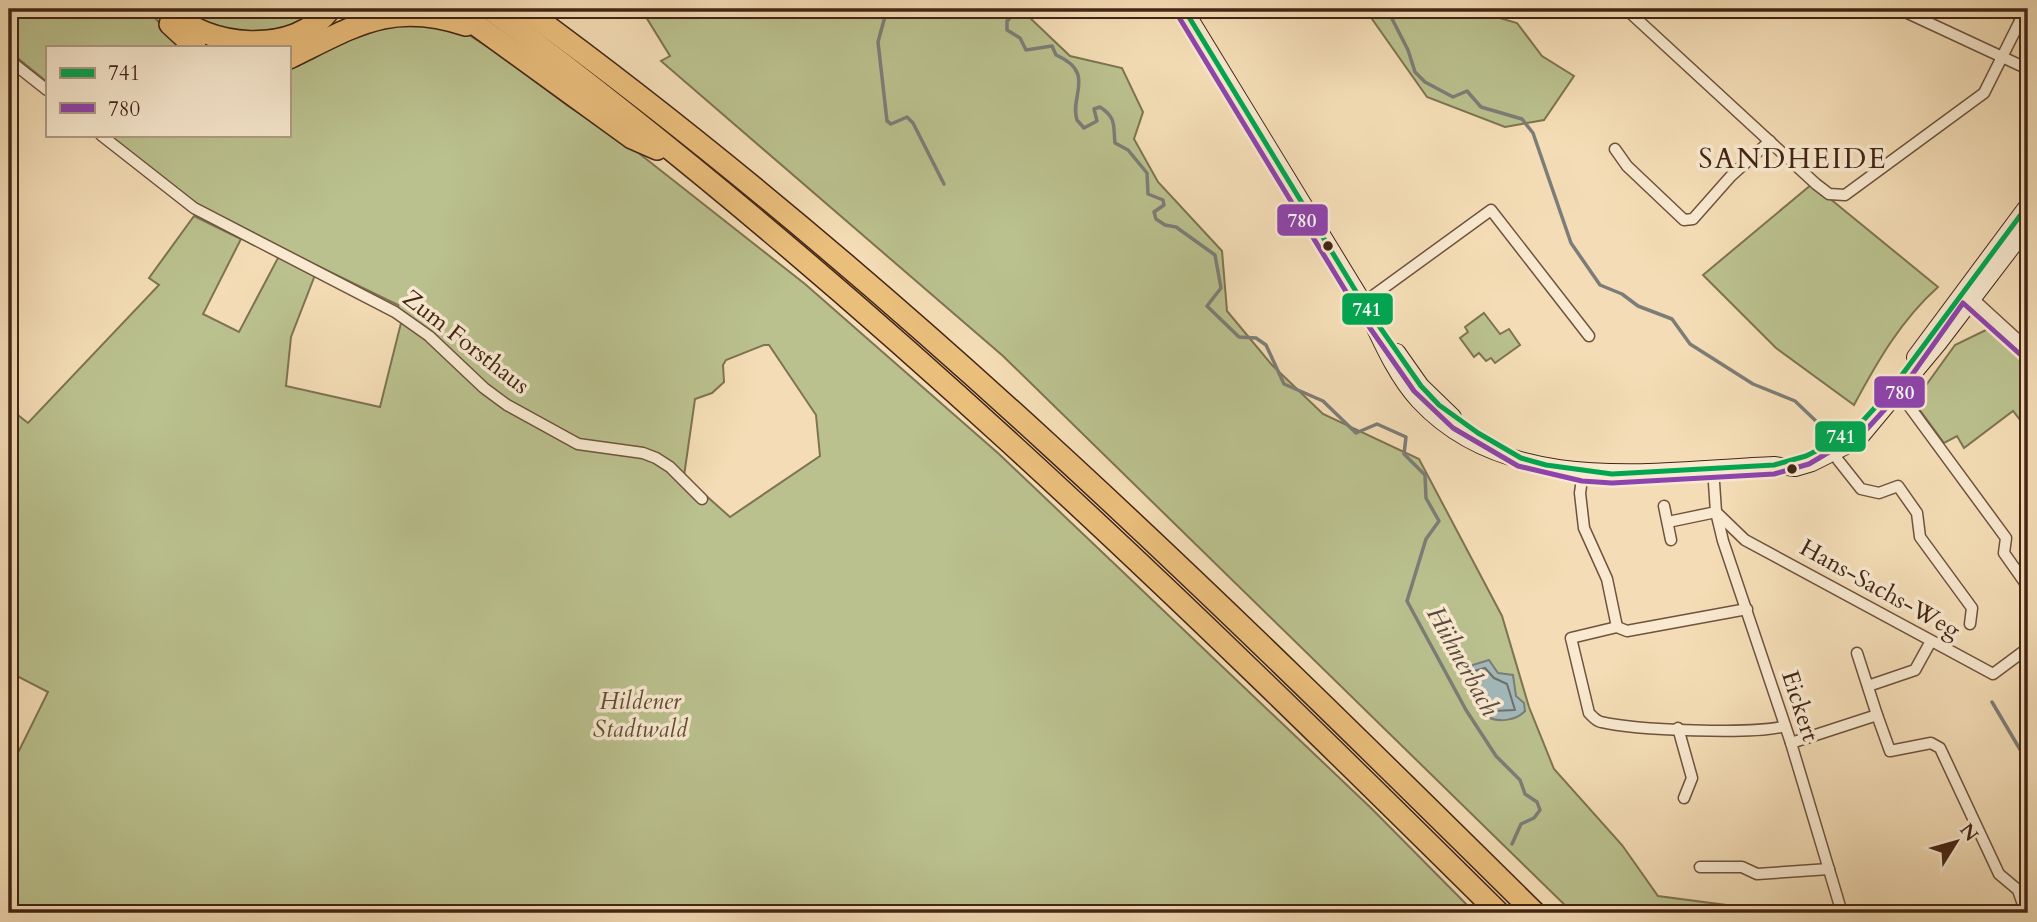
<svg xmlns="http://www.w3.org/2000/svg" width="2037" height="922" viewBox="0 0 2037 922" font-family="Cardo,serif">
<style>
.green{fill:#bac18e;stroke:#7e7352;stroke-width:2;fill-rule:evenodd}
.water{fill:#a2b8ba;stroke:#7c7d78;stroke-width:2}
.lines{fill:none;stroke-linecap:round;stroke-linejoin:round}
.shore{stroke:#726e68;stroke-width:2}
.stream{stroke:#7c7d78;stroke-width:3.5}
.street-casing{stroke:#6f533d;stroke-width:13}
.secondary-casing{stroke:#432515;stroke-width:18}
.highway-casing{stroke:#432515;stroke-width:24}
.street{stroke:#f8e9d0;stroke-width:10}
.secondary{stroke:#f8e9d0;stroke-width:16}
.highway{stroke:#eabe7b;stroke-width:21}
.bus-1-casing{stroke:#f8e9d0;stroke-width:10}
.bus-2-casing{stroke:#f8e9d0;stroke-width:10}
.bus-1{stroke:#00a651;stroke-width:5}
.bus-2{stroke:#8e44ad;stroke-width:5}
.bus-dot{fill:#432515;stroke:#f8e9d0;stroke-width:2.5}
.labels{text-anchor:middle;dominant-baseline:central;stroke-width:7;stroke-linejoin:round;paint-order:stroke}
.street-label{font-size:24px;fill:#432515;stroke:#f8e9d0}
.park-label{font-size:24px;font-style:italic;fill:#614c33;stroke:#f8e9d0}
.water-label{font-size:26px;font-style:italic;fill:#5b4a3e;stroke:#f8e9d0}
.quarter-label{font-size:28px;letter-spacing:2px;fill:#432515;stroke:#f8e9d0}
.line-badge{stroke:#f8e9d0;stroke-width:2.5}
.badge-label{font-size:19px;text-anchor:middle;font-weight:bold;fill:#fff}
</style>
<rect width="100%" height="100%" fill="#f4ddb6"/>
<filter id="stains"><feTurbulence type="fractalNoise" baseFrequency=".00286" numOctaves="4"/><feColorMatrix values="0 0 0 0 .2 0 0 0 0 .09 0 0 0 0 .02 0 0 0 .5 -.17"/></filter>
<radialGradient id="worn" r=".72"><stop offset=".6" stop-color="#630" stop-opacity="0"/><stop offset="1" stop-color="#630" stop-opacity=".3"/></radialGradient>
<g class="green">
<path d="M9 9H147L181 47H47V82L9 51Z"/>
<path d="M177 9H320L283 29 227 33Z"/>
<path d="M641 9H1027L1028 16 1070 56 1122 68 1143 112 1134 139 1158 182 1222 251 1227 311 1272 365 1323 414 1419 459 1502 616 1529 707 1554 769 1622 845 1658 896 1726 905 1727 913H1573L1003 356 661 61 670 56Z"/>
<path d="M1365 9H1469L1517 23 1542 56 1574 76 1544 120 1505 127 1427 97Z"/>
<path d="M409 16 449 22 500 55 568 106 631 147 805 284 999 454 1371 808 1475 913H9V771L48 692 9 672V408L28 423 159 285 149 278 194 216 241 239 203 314 239 332 279 256 315 275 291 337 286 386 380 407 401 323 398 305 199 208 108 135H289V66L363 31ZM764 345H769L816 415 820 456 730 517 684 476 695 399 712 393 724 382 723 365 726 360Z"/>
<path d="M1812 184 1938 287C1901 320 1877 362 1854 405L1776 348 1703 275Z"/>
<path d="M1484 313 1500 334 1509 329 1520 345 1495 363 1491 358 1486 361 1479 353 1474 357 1460 338 1468 332 1465 327Z"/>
<path d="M1988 329 2028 365V430L2013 411 1964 448 1957 436 1944 443 1914 402 1955 345Z"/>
</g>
<path class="water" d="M1489 660 1498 673 1513 675 1516 696 1524 703 1525 711C1517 720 1499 723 1488 717L1463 674V668Z"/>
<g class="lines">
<path class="shore" d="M1485 668 1494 678 1507 684 1515 710 1493 711 1472 675 1474 671Z"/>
<g class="stream">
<path d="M887 9 878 42 887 121 891 124 907 117 913 123 944 184"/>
<path d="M1020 9 1023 15 1012 16 1007 21V30L1020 38 1026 50 1052 46 1056 55C1097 73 1069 96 1077 120L1084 128 1097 121 1094 109 1100 107C1117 118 1113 126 1115 143L1128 150 1147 173 1148 194 1163 200 1164 205 1154 212 1156 219 1165 225 1176 227 1215 255 1221 288 1207 306 1239 337 1256 338 1266 345 1284 384 1323 401 1356 433 1377 424 1406 437 1404 454 1425 475 1426 498 1439 521 1426 539 1407 601 1466 710 1496 756 1520 780 1525 794 1537 802 1540 810 1534 818 1521 824 1512 844"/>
<path d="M1387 9 1408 50 1415 72 1425 82 1453 97 1467 91 1481 107 1522 119 1533 133 1571 243 1600 285 1622 294 1638 306 1672 319 1690 344 1753 384 1795 401 1819 424"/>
<path d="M1992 702 2028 763"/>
</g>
<g class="street-casing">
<g id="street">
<path d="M1626 9 1816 184 1829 194 1845 195 1984 93 2021 19 2013 9"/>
<path d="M1899 9 2028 69"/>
<path d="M9 60 47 90"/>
<path d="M101 135 194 208 395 312 429 336 484 388 507 405 578 444 643 453 656 458 670 467 702 499"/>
<path d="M1615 149 1627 166 1684 220 1693 219 1731 176 1770 141"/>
<path d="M1970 296 2028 349"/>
<path d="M1363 303 1491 210 1589 336"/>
<path d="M1893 392 1906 402 2006 538 2004 553 2028 587"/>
<path d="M1838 460 1861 489 1879 493 1898 486 1917 513 1920 537 1972 608 1970 624"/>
<path d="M1713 468 1716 512 1723 541 1791 743 1842 913"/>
<path d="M1583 472 1580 493 1584 528 1607 579 1617 627"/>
<path d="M1664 506 1671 540"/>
<path d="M1668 522 1716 512 1745 540 1993 674 2028 648"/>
<path d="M1747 609 1627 631 1617 627 1571 638 1589 713C1593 717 1596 721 1601 722 1634 730 1755 735 1785 726"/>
<path d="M1857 653 1877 715"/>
<path d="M1868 686 1915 670 1931 641"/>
<path d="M1678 728 1692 778 1684 798"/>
<path d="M1791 743 1877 715 1890 751 1931 743 1940 748 1999 874 2018 890 2026 913"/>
<path d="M1700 867H1742L1757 874 1829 869"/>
</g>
</g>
<g class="secondary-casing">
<g id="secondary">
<path d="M1184 9 1368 310"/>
<path d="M1363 303C1379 336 1394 374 1419 401 1508 497 1658 470 1774 465L1795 468 1812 463 1852 443 1863 434 1938 344 2028 226"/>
<path d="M1397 352 1421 386 1453 417"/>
<path d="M1915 357 2028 205"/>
</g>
</g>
<g class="highway-casing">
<g id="highway">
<path d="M169 9C205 49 296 56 330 9"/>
<path d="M454 9 632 138 657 149"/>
<path d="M490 9C853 279 1178 595 1499 913"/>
<path d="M524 9C890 276 1214 596 1535 913"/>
<path d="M170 24 195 47"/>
<path d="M289 58C355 26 391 0 466 25"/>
</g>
</g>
<use href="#street" class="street"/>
<use href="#secondary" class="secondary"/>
<use href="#highway" class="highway"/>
<g class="bus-1-casing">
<path id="bus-1" d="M1184 9 1363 303 1421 386 1439 405 1478 433 1521 458 1546 465 1612 474 1774 465 1806 456 1828 445 1860 424 1890 391 2028 205"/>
</g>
<g class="bus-2-casing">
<path id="bus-2" d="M1177 14 1356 308 1414 391 1453 428 1518 466 1582 481 1612 483 1774 474 1809 464 1866 430 1897 396 1963 303 2022 356"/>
</g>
<use href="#bus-1" class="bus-1"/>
<use href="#bus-2" class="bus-2"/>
</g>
<g class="bus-dot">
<circle cx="1328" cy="246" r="6"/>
<circle cx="1792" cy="469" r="6"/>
</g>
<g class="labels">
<g class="street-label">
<text transform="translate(466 342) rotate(38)">Zum Forsthaus</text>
<text transform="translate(1880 589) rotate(29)">Hans-Sachs-Weg</text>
<text transform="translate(1800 706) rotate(72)">Eickert</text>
</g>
<g class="park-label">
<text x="640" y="701">Hildener<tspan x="640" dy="28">Stadtwald</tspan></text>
</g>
<g class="water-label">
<text transform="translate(1463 661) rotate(61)">Hühnerbach</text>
</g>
<g class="quarter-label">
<text x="1793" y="159">SANDHEIDE</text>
</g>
</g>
<g class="line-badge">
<rect x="1276" y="203" width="53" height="34" rx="7" fill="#8e44ad"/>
<rect x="1341" y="292" width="53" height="34" rx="7" fill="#00a651"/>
<rect x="1873" y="375" width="53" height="34" rx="7" fill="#8e44ad"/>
<rect x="1814" y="420" width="53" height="33" rx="7" fill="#00a651"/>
</g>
<g class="badge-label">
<text x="1302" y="227">780</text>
<text x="1367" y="316">741</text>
<text x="1900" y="399">780</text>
<text x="1841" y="443">741</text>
</g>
<rect width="2037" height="922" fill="none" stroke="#f4ddb6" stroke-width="35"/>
<rect x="10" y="10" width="2016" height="901" fill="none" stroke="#432515" stroke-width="3.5"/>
<rect x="18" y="18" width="2002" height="887" fill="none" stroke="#432515" stroke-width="2"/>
<rect x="46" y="46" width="245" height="91" fill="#f8e9d0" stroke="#b09b85" stroke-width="2"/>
<rect x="60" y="68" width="35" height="10" fill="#00a651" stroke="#b09b85" stroke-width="2"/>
<text x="108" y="80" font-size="21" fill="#432515">741</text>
<rect x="60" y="103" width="35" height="10" fill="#8e44ad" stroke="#b09b85" stroke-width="2"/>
<text x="108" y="116" font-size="21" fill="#432515">780</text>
<g transform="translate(1956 842) rotate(53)" stroke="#f8e9d0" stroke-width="5" paint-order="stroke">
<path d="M0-5L12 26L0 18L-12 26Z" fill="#432515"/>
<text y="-10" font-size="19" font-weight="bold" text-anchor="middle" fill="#432515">N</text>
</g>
<rect width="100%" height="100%" filter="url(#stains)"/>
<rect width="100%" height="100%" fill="url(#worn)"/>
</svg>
